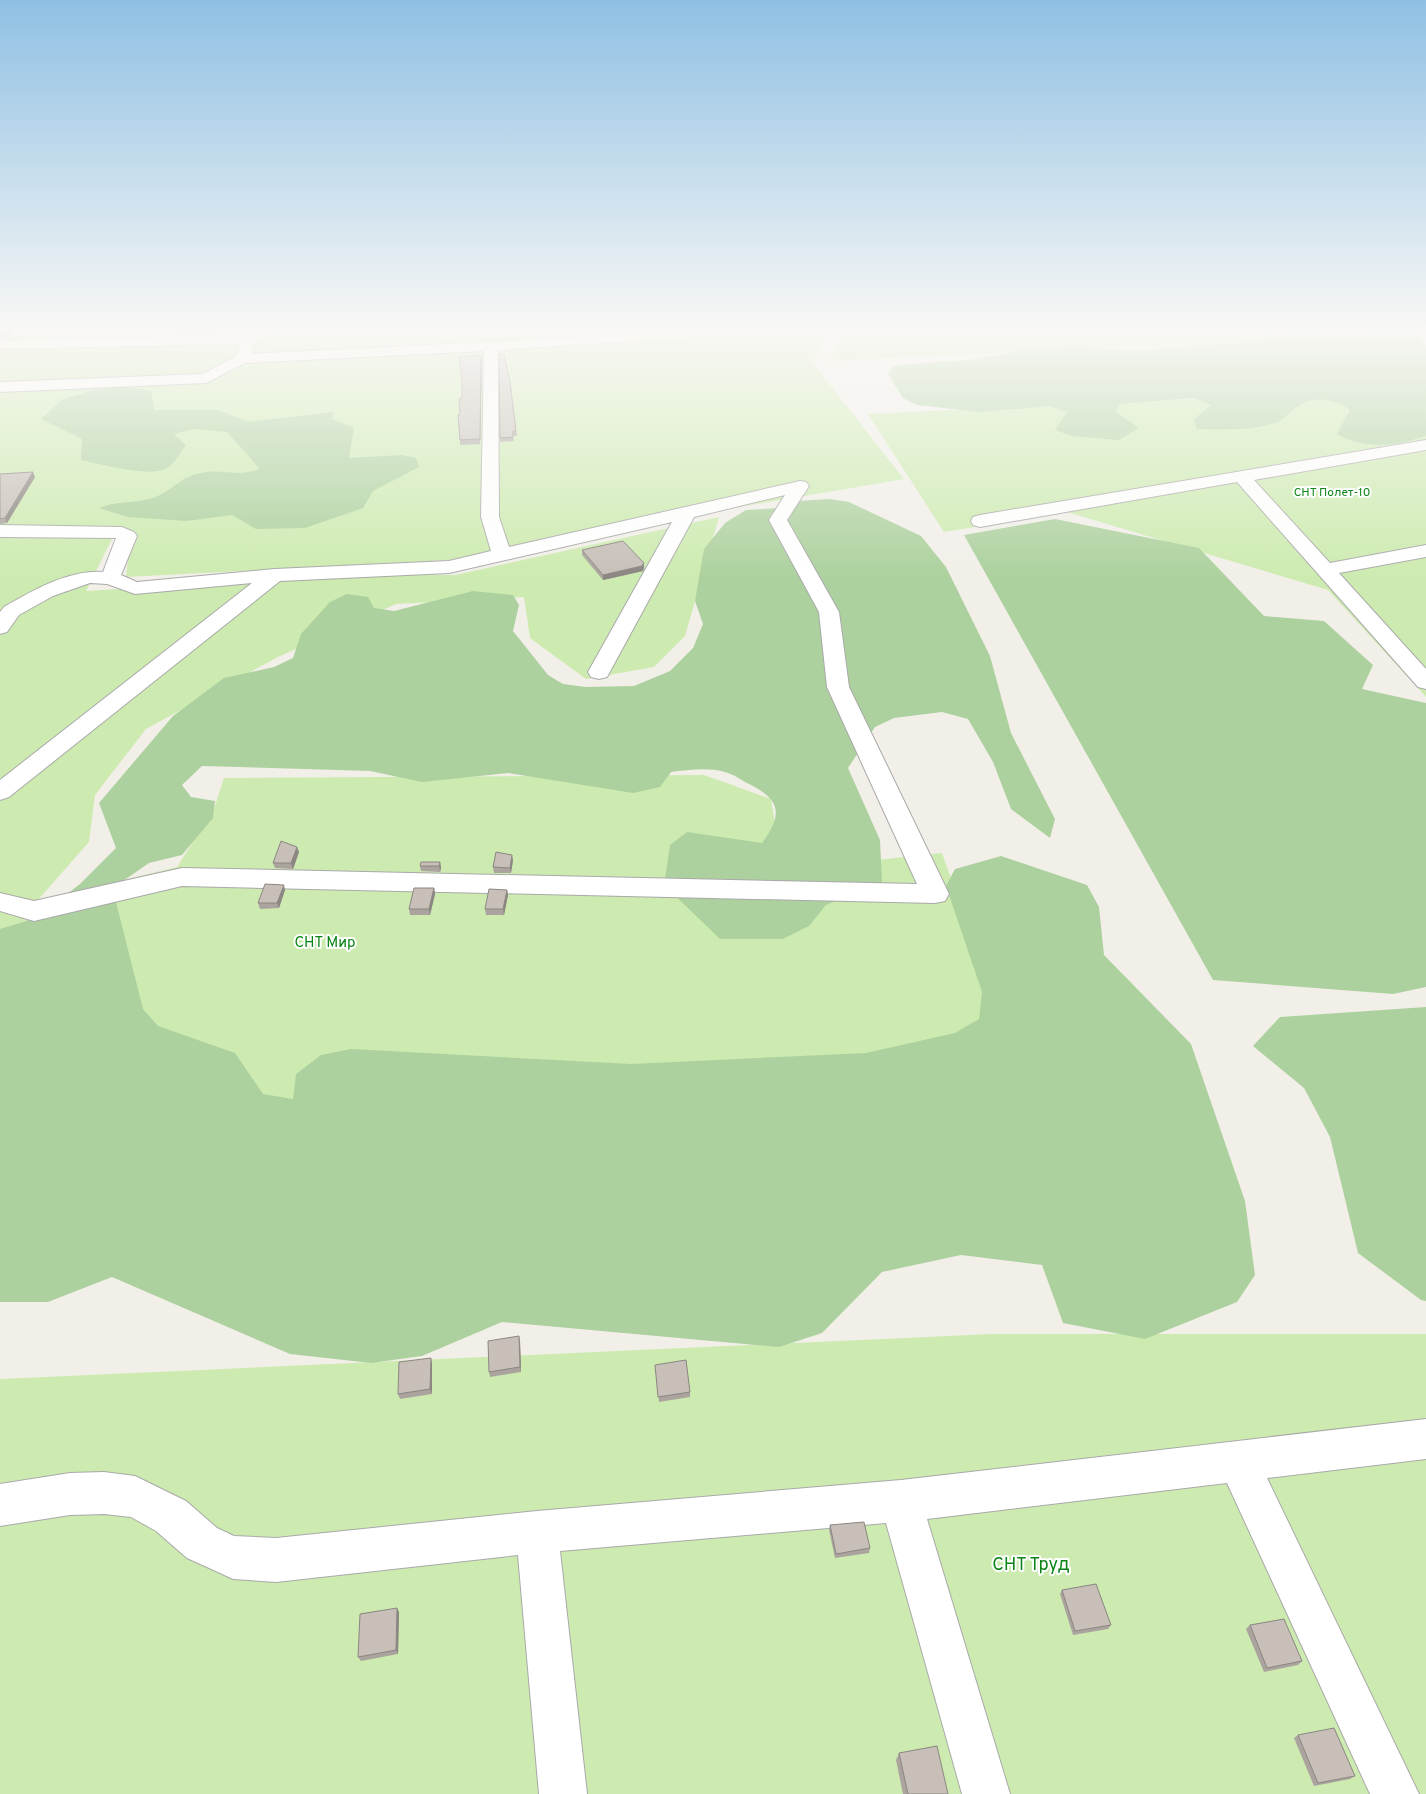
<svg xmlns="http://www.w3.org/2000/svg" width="1426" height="1794" viewBox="0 0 1426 1794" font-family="Overpass,sans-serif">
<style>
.grass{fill:#cdebb0}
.forest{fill:#add19e}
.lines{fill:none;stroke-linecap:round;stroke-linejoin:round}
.minor-casing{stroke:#a9a9a9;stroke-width:2}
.minor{fill:#fff;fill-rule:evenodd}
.wall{fill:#aba49e}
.shaded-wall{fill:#8b8681}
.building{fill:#c7bfb8;stroke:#8b8681}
.labels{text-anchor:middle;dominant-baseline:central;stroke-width:4;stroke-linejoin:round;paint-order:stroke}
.far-park-label{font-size:12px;fill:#0c8416;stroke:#fff}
.park-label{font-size:15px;fill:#0c8416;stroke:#fff}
.near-park-label{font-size:18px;fill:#0c8416;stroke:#fff}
</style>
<rect width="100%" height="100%" fill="#f2efe9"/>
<g class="grass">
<path d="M0 327H832L812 362 904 479 516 545 450 560 126 577 131 530 0 528Z"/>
<path d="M849 327H1309L1288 338 830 361Z"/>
<path d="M1426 398V697L1328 590 1067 512 944 532 868 414 1186 399Z"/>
<path d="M719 517 685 636 654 667 586 679 530 638 524 597 396 604 278 657 146 729 95 795 89 842 37 901 177 867 214 809 224 778 704 775 771 799 782 870 942 853 1019 1070 0 1127V538L113 537 86 591 344 575H455Z"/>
<path d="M992 1334H1426V1794H0V1379Z"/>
</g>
<g class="forest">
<path d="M1284 327H1312C1326 342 1350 335 1369 333L1372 327H1421L1413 328 1426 345V436C1396 446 1365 450 1337 434L1350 410C1337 400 1315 395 1300 405 1292 410 1284 420 1275 423 1253 430 1220 430 1197 429L1194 419 1211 405 1194 398 1119 404 1116 412 1139 428 1119 440 1072 436 1055 430 1067 412 1050 406 980 412 917 405 903 398 888 374 892 367 909 364 971 360 1018 351 1075 346 1133 351 1288 338 1292 332Z"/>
<path d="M126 387 151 391 154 410H218L248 422 333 412 332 419 354 428 349 458 402 455 416 458 419 467 373 491 363 508 305 528 256 529 232 515 187 521 128 517 99 508C120 500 133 504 152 498 172 493 179 475 207 472 228 470 238 477 260 469L227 432 193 429 174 434 186 445C180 453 173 467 162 470 143 476 100 464 81 460L82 439 41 419 63 399 94 390Z"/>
<path d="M830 499 849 502 921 536 946 567 990 656 1011 733 1055 819 1050 838 1011 809 993 762 968 719 942 712 894 718 875 727 848 768 880 840 882 882 826 905 809 926 783 939H720L664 885 670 845 687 832 762 843C783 814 781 800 749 784 741 780 733 774 725 772 708 767 688 770 671 772L660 787 633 793 508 773 422 782 370 771 202 766 182 785 191 797 215 801 213 818 182 855 149 863 123 881 116 902 143 1009 158 1026 235 1053 263 1094 293 1099 296 1074 321 1055 351 1049 631 1064 866 1053 955 1033 979 1019 982 992 946 886 955 869 1001 856 1087 885 1099 907 1104 955 1191 1044 1245 1201 1255 1275 1237 1302 1145 1339 1063 1323 1042 1265 961 1255 882 1272 822 1333 779 1347 502 1322 422 1356 371 1363 290 1354 112 1277 48 1302H0V929L36 918 80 884 116 848 99 803 173 716 224 678 274 667 293 658 301 634 330 602 347 594 368 597 374 608 394 611 473 591 513 595 519 605 513 631 548 675 563 684 586 687 634 686 670 671 693 648 703 624 695 601 704 549 725 523 746 510 782 508 796 501Z"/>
<path d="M1055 519 1199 548 1264 616 1324 621 1373 665 1362 689 1426 703V987L1393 994 1213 980 964 535Z"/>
<path d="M1426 1007V1301L1421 1300 1358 1253 1330 1137 1304 1088 1253 1046 1280 1017Z"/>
</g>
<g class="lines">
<g class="minor-casing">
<g id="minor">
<path d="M264 327H281L255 341 251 354 626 335 738 327 835 330 840 327H857L855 330 837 338 748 334 498 350 499 517 509 547 800 481 806 482 809 486 787 520 839 612 849 687 949 894 945 901 935 903 182 886 34 921 0 911V893L34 901 182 868 917 884 827 687 819 612 769 520 785 495 694 517 607 677 599 679 591 677 588 672 672 522 449 573 280 581 9 797 0 800V780L252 583 135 594 107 584 90 583 53 596 19 615 7 632 0 634V612L4 607C34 590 68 570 103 572L116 538 0 537V525L122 527 134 532 137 536 121 575 137 582 275 569 449 561 491 551 481 517 484 351 245 363 206 383 0 392V382L203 374 235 357 240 344 0 349V341L246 335Z"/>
<path d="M1426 440V450L1254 480 1330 563 1426 545V557L1339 573 1426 669V689L1418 687 1237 482 980 527 973 525 971 521 973 517 980 515Z"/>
<path d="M1426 1419V1459L1267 1478 1419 1794H1370L1227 1483 927 1519 1010 1794H962L886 1523 560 1551 587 1794H539L518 1555 276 1582 233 1579 218 1572 187 1558 156 1531 131 1517 104 1514 70 1515 0 1526V1484L70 1473 104 1472 135 1476 186 1501 217 1528 234 1536 276 1538 537 1511 901 1480Z"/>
</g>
</g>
<use href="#minor" class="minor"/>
</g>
<g class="wall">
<path d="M0 327H19L6 339H0Z"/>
<path d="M175 327H261L254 329 219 330 215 334 173 335 172 331Z"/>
<path d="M281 327H297L291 329H281Z"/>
<path d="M467 327H502L490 332Z"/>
<path d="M482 359 480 444 460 445V415L462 398Z"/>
<path d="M510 382 517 436H513L514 441 500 442V438Z"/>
<path d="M0 474 35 477 7 523 0 524Z"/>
<path d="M582 550 644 568 643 571 603 580 582 555Z"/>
<path d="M299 852 293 869 275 868 273 863Z"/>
<path d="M513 860 511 873H494L493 867Z"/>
<path d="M440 862 441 868 440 872 421 871 420 866Z"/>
<path d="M434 888 435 894 430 915H410L409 909Z"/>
<path d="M285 890 279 908 260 909 258 903Z"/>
<path d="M507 890 508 895 504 915H486L485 909Z"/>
<path d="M520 1341 521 1372 490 1377 489 1372Z"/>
<path d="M432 1363V1394L400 1399 398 1394Z"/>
<path d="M655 1365 690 1392V1397L659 1402Z"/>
<path d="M830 1525 870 1548 869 1553 835 1558 829 1530Z"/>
<path d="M1062 1590 1111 1625 1108 1629 1073 1635 1060 1594Z"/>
<path d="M399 1612 398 1654 361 1661 358 1657Z"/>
<path d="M1250 1625 1302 1661 1298 1665 1264 1672 1246 1629Z"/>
<path d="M1298 1735 1355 1776 1350 1779 1314 1786 1294 1738Z"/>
<path d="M899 1753 948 1794H903L896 1760Z"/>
</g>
<g class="shaded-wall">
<path d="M13 327H19L6 339 4 335Z"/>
<path d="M217 327H218L219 330 215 334 214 330Z"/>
<path d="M254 327H261L254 329Z"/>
<path d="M493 327H502L490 332 489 328Z"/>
<path d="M481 355 482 359 480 444V439Z"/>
<path d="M33 472 35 477 7 523 5 518Z"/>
<path d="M644 563V568L643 571 603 580V575Z"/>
<path d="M297 847 299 852 293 869 291 863Z"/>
<path d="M512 855 513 860 511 873 510 868Z"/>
<path d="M440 862 441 868 440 872 439 866Z"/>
<path d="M284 885 285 890 279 908 277 903Z"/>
<path d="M434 888 435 894 430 915 429 909Z"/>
<path d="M507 890 508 895 504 915 503 909Z"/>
<path d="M519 1336 520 1341 521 1372 520 1367Z"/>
<path d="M431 1358 432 1363V1394L430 1389Z"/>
<path d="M397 1608 399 1612 398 1654 396 1650Z"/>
</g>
<g class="building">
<path d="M0 327H13L4 335H0Z"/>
<path d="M175 327H217L214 330 172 331Z"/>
<path d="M499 354H504L510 382 516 431H513V437L500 438Z"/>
<path d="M481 355 480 439 460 440 458 415H460L459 399 462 398V381L459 357Z"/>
<path d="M33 472 5 518 0 519V474Z"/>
<path d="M623 541 644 563 642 566 603 575 582 550Z"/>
<path d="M281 841 297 847 291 863H273Z"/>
<path d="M496 852 512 855 510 868 493 867Z"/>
<path d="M421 862H440L439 866H420Z"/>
<path d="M265 884 284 885 277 903H258Z"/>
<path d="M414 888H434L429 909H409Z"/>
<path d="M489 889 507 890 503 909H485Z"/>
<path d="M519 1336 520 1367 489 1372 488 1341Z"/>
<path d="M431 1358 430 1389 398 1394 399 1362Z"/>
<path d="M686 1360 690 1392 658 1397 655 1365Z"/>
<path d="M864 1522 870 1548 836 1554 830 1525Z"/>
<path d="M1096 1584 1111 1625 1075 1631 1062 1590Z"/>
<path d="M397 1608 396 1650 358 1657 360 1614Z"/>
<path d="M1284 1619 1302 1661 1267 1668 1250 1625Z"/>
<path d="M1334 1728 1355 1776 1318 1783 1298 1735Z"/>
<path d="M937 1746 948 1794H908L899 1753Z"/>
</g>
<linearGradient id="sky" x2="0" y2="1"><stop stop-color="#8fc0e4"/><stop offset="0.57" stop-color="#f9f8f5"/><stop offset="1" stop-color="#f9f8f5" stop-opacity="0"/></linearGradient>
<rect width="1426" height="578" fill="url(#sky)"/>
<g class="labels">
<g class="far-park-label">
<text x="1332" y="493">СНТ Полет-10</text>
</g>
<g class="park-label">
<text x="325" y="943">СНТ Мир</text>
</g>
<g class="near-park-label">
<text x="1031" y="1565">СНТ Труд</text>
</g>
</g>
</svg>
